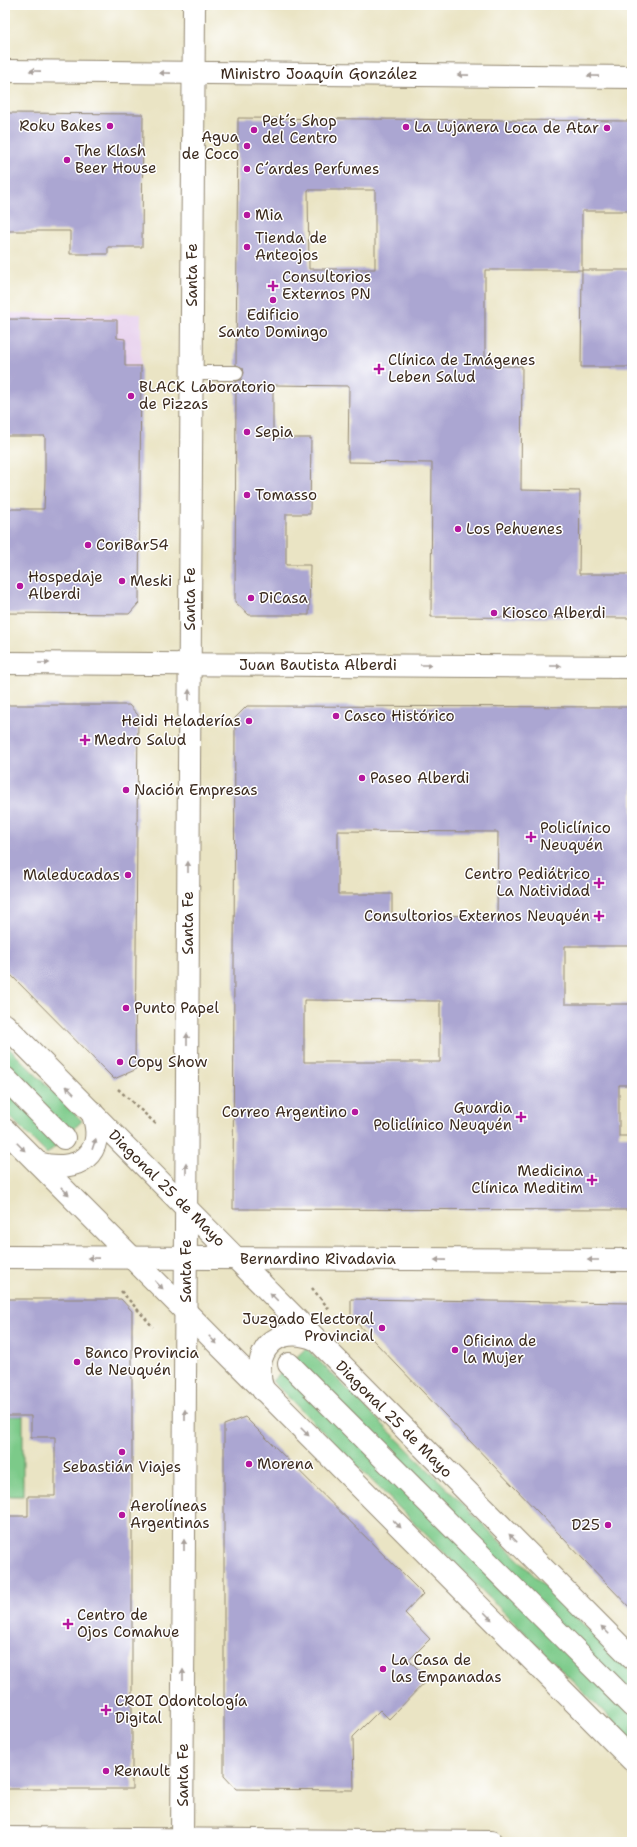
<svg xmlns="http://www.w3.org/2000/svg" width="637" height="1847" viewBox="0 0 637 1847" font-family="'Shantell Sans',sans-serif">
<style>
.built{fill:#e8d2ee}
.green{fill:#7cca89;stroke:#5c7a54}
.building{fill:#aba6d2;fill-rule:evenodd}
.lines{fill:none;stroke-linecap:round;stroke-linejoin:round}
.lane-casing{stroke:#928771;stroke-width:16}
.street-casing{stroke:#928771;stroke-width:24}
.secondary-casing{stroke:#928771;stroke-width:24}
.path{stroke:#928771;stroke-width:2.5;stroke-dasharray:3 3;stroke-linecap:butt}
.lane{stroke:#fff;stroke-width:14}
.street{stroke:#fff;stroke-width:22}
.secondary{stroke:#fff;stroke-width:22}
.oneway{fill:#a79f9a}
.poi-dot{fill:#b5179e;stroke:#fff;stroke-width:1.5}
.labels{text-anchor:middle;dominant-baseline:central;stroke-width:3;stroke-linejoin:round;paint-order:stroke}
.street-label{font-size:15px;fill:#3b2a1e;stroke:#fff}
.poi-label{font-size:15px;fill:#3b2a1e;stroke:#fff;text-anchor:start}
</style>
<rect width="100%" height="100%" fill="#fff"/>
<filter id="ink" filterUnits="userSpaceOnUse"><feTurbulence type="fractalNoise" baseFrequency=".025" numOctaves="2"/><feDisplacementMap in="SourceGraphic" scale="8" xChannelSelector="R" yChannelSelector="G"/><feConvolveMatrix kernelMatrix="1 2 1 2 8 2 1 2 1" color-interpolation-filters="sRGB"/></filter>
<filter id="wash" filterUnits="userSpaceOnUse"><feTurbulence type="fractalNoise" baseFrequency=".012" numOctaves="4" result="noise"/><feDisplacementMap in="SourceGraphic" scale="16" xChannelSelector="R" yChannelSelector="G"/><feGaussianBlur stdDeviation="0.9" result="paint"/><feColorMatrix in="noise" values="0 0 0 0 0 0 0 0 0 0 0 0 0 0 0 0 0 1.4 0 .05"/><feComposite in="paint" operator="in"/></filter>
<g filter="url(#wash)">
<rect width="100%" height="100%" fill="#eae4c4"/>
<path class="built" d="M5 313 141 314V366L5 365Z"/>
<g class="green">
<path d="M5 1044 82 1121 47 1154 5 1112Z"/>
<path d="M306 1348 632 1673V1740L272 1381Z"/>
<path d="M5 1399 6 1416H23V1496H5Z"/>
</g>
<g id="blocks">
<g class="building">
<path d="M8 113 143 114 142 247H108V254H70V231H7V201H5V130H7Z"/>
<path d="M238 118 632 121 631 211H582V270H485V366H522L521 490 580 491 579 574H632V618L431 617 432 463 348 462 349 386 273 385V438H311L310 514H286V565H310L309 615H249L235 602 236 381 241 380 244 373 243 368 236 365ZM308 190H375V269H309Z"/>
<path d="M582 270H632V367H581Z"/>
<path d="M5 319 117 320V338L125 339V366H141L139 603 129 614 5 613V509H44L45 480V436H5Z"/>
<path d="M5 705H129L138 715 135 1070 114 1079 5 969Z"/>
<path d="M247 706 632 707V946H565V1004H632V1085H619V1136H632V1210L233 1209 235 718ZM338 831 498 832 497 916 392 915V894H338ZM304 1000 440 1001V1062H304Z"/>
<path d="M5 1299H121L132 1311V1789H5V1516H28V1496H55V1437H31V1416H6Z"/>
<path d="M351 1299 632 1303V1610L351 1317Z"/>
<path d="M245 1417 423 1594 405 1613 430 1639 409 1660 428 1679 389 1719 380 1710 353 1737 354 1790 236 1789 224 1776V1425Z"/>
</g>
</g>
</g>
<g filter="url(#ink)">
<use href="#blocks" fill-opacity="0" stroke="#928771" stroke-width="1"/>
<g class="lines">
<g class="lane-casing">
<path id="lane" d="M191 373H236"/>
</g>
<g class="street-casing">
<g id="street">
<path d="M5 663 632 667"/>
<path d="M5 1078 64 1138"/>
<path d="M5 1257 632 1260"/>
<path d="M289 1364 632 1706"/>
<path d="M182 1840 194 5"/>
</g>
</g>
<g class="secondary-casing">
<g id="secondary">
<path d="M5 71 632 77"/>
<path d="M5 1025 632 1658"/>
<path d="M5 1130 632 1760"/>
<path d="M38 1163C77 1174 108 1155 92 1112"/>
<path d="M263 1390C250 1352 276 1323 315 1339"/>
<path d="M5 1838 491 1842"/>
</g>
</g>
<g class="path">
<path d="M118 1089 156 1124"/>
<path d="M312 1288 329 1309"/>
<path d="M121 1291 153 1327"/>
</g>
<use href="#lane" class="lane"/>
<use href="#street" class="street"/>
<use href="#secondary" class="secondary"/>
</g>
<defs><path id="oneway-solid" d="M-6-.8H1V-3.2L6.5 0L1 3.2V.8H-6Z"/></defs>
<g class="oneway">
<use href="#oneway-solid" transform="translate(35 71) rotate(-179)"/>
<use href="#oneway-solid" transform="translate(165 73) rotate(-179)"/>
<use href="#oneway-solid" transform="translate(463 75) rotate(-179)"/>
<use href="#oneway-solid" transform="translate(593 76) rotate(-179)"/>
<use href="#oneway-solid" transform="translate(44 663)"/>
<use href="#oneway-solid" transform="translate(426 665)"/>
<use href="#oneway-solid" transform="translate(556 666)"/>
<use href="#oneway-solid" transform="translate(189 695) rotate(-89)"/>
<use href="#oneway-solid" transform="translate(188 867) rotate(-90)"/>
<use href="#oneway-solid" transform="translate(187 1039) rotate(-90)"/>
<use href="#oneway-solid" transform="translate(70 1090) rotate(-135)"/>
<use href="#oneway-solid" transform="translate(94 1144) rotate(-71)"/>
<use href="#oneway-solid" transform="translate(21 1147) rotate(45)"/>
<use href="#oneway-solid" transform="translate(186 1169) rotate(-90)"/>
<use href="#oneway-solid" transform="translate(65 1191) rotate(45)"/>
<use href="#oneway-solid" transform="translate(93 1258) rotate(-179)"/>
<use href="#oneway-solid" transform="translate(440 1260) rotate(-179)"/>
<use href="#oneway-solid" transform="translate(593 1260) rotate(180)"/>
<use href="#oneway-solid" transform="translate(159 1285) rotate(45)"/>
<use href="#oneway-solid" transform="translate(274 1297) rotate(-134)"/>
<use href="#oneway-solid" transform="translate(213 1340) rotate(45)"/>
<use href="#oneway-solid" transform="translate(185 1415) rotate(-90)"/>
<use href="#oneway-solid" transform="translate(305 1432) rotate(45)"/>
<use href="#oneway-solid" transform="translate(397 1524) rotate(45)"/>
<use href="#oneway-solid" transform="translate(513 1538) rotate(-135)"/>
<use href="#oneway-solid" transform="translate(184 1545) rotate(-90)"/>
<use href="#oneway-solid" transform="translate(488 1616) rotate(45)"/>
<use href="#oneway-solid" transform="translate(605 1630) rotate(-135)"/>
<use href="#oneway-solid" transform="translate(183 1675) rotate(-90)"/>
</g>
</g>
<g class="poi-dot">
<circle cx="110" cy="126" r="4"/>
<circle cx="406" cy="127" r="4"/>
<circle cx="607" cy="128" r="4"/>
<circle cx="254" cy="130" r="4"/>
<circle cx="247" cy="146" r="4"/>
<circle cx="67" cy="160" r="4"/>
<circle cx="247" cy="169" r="4"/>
<circle cx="247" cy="215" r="4"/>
<circle cx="247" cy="247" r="4"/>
<path d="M271 280h4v4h4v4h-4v4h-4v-4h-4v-4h4z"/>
<circle cx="273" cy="300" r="4"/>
<path d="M377 363h4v4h4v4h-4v4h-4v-4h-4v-4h4z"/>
<circle cx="131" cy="396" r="4"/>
<circle cx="247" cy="432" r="4"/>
<circle cx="247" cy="495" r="4"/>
<circle cx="458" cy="529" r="4"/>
<circle cx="88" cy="545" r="4"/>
<circle cx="122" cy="581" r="4"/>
<circle cx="20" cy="586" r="4"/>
<circle cx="251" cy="598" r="4"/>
<circle cx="494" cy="613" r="4"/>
<circle cx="336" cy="716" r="4"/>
<circle cx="249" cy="721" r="4"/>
<path d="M83 734h4v4h4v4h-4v4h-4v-4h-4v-4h4z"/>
<circle cx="362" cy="778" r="4"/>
<circle cx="126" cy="790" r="4"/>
<path d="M529 831h4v4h4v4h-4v4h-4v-4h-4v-4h4z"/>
<circle cx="128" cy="875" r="4"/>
<path d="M597 877h4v4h4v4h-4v4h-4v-4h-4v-4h4z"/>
<path d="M597 910h4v4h4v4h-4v4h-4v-4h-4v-4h4z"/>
<circle cx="126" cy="1008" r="4"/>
<circle cx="120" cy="1062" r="4"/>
<circle cx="355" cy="1112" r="4"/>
<path d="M519 1111h4v4h4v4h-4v4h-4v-4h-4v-4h4z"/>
<path d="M590 1174h4v4h4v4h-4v4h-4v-4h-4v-4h4z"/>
<circle cx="382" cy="1328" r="4"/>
<circle cx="455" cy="1350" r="4"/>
<circle cx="77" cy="1362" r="4"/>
<circle cx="122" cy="1452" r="4"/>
<circle cx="249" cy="1464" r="4"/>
<circle cx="122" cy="1515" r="4"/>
<circle cx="608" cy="1525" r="4"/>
<path d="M66 1618h4v4h4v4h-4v4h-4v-4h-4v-4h4z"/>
<circle cx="383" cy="1669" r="4"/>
<path d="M104 1704h4v4h4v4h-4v4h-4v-4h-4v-4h4z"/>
<circle cx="106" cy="1771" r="4"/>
</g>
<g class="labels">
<g class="street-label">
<text x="319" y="74">Ministro Joaquín González</text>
<text transform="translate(192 275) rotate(-90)">Santa Fe</text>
<text transform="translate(190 599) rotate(-90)">Santa Fe</text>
<text x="318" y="665">Juan Bautista Alberdi</text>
<text transform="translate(188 923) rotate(-90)">Santa Fe</text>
<text transform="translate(167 1188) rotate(45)">Diagonal 25 de Mayo</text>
<text x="318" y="1259">Bernardino Rivadavia</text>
<text transform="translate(186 1271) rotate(-90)">Santa Fe</text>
<text transform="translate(394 1419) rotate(45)">Diagonal 25 de Mayo</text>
<text transform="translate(183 1775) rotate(-90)">Santa Fe</text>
</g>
<g class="poi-label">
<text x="262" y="121">Pet´s Shop<tspan x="262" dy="17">del Centro</tspan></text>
<text x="102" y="126" text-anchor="end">Roku Bakes</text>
<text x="414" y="127">La Lujanera</text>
<text x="599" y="128" text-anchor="end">Loca de Atar</text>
<text x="239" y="137" text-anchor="end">Agua<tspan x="239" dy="17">de Coco</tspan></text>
<text x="75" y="151">The Klash<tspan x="75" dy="17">Beer House</tspan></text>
<text x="255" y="169">C´ardes Perfumes</text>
<text x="255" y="215">Mia</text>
<text x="255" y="238">Tienda de<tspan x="255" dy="17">Anteojos</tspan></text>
<text x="282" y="277">Consultorios<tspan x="282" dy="17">Externos PN</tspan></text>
<text x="273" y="315" text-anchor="middle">Edificio<tspan x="273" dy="17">Santo Domingo</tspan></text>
<text x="388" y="360">Clínica de Imágenes<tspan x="388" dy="17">Leben Salud</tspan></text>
<text x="139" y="387">BLACK Laboratorio<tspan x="139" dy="17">de Pizzas</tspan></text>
<text x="255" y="432">Sepia</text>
<text x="255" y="495">Tomasso</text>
<text x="466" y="529">Los Pehuenes</text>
<text x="96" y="545">CoriBar54</text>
<text x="28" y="577">Hospedaje<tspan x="28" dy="17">Alberdi</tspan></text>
<text x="130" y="581">Meski</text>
<text x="259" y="598">DiCasa</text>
<text x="502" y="613">Kiosco Alberdi</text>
<text x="344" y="716">Casco Histórico</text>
<text x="241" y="721" text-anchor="end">Heidi Heladerías</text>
<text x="94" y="740">Medro Salud</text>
<text x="370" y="778">Paseo Alberdi</text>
<text x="134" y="790">Nación Empresas</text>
<text x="540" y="828">Policlínico<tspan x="540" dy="17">Neuquén</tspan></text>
<text x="590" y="874" text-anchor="end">Centro Pediátrico<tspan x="590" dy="17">La Natividad</tspan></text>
<text x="120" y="875" text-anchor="end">Maleducadas</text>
<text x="590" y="916" text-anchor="end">Consultorios Externos Neuquén</text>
<text x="134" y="1008">Punto Papel</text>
<text x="128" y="1062">Copy Show</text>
<text x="512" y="1108" text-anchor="end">Guardia<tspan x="512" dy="17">Policlínico Neuquén</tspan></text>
<text x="347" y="1112" text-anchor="end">Correo Argentino</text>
<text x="583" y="1171" text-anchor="end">Medicina<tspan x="583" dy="17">Clínica Meditim</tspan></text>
<text x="374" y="1319" text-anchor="end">Juzgado Electoral<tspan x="374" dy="17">Provincial</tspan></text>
<text x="463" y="1341">Oficina de<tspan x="463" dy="17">la Mujer</tspan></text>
<text x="85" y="1353">Banco Provincia<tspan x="85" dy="17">de Neuquén</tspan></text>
<text x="257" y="1464">Morena</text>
<text x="122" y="1467" text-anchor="middle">Sebastián Viajes</text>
<text x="130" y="1506">Aerolíneas<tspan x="130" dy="17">Argentinas</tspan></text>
<text x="600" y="1525" text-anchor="end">D25</text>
<text x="77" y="1615">Centro de<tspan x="77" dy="17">Ojos Comahue</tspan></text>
<text x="391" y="1660">La Casa de<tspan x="391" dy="17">las Empanadas</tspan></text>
<text x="115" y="1701">CROI Odontología<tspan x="115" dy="17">Digital</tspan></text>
<text x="114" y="1771">Renault</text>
</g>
</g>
<rect width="637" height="1847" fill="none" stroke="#fff" stroke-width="20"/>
</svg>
